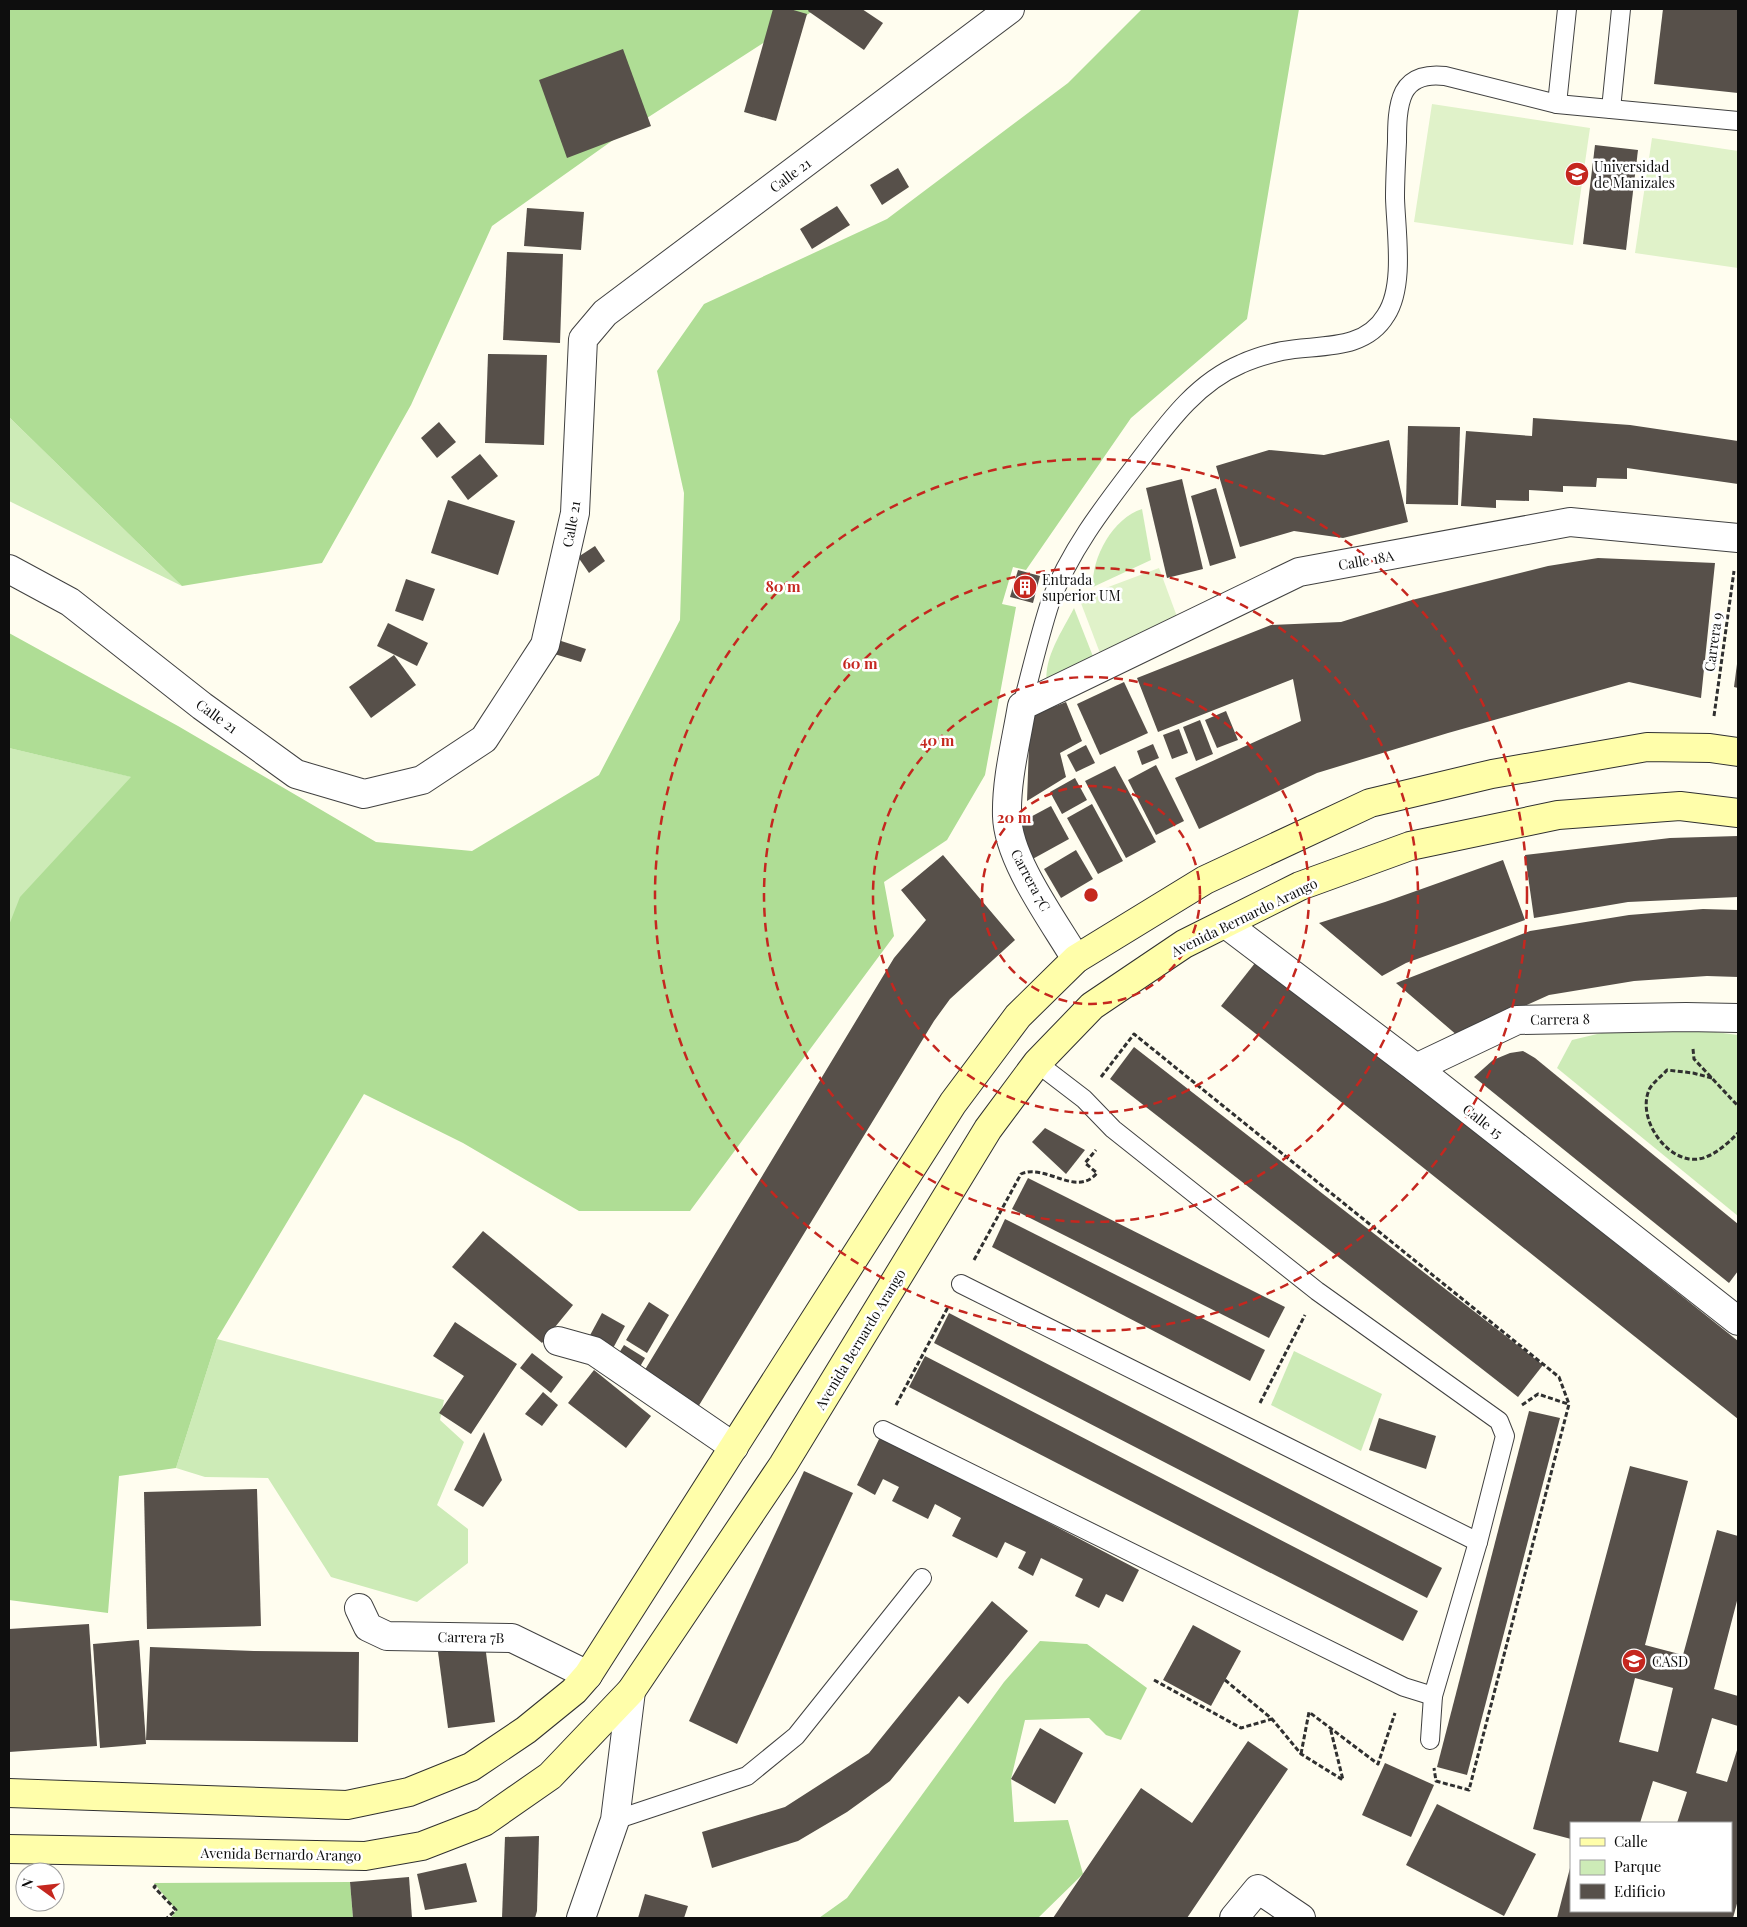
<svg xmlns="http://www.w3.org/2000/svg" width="1747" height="1927" viewBox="0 0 1747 1927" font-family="'Playfair Display',serif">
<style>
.green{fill:#cdebb7}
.forest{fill:#afdd95}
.pitch{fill:#e0f2c9}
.building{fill:#57504a;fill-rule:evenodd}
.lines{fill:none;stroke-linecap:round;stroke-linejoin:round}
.lane-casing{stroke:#414141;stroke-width:20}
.street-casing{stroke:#414141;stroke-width:30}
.secondary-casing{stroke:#303030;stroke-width:30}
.path{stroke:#303030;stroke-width:3;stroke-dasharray:5 2.5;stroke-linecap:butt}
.lane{stroke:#fff;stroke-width:18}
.street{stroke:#fff;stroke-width:28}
.secondary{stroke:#fffeaa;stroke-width:28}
.ring{fill:none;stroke:#c5271f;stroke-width:2.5;stroke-dasharray:9 6}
.labels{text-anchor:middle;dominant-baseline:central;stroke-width:5;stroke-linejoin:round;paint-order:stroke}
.poi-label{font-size:14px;fill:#0e0e0e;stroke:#fff;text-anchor:start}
.street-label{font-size:14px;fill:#0e0e0e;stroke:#fff}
.centre{fill:#c5271f;stroke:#fff;stroke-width:2.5}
.ring-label{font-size:15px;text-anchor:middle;font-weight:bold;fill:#c5271f;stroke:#fff;stroke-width:5;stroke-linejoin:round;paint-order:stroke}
</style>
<rect width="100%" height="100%" fill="#fffdef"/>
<g class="green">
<path d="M9 417 182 586 9 501Z"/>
<path d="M1142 509 1151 560 1093 587C1091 558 1113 518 1142 509Z"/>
<path d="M1074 608 1094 659 1047 684C1043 658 1063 630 1074 608Z"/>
<path d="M9 748 132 777 9 968Z"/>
<path d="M1662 1025 1738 1035V1216L1557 1068 1572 1040 1614 1030Z"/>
<path d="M217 1339 444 1400 440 1420 464 1442 437 1505 468 1529V1563L417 1602 331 1577 268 1478 205 1477 176 1468Z"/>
<path d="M1294 1351 1382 1394 1361 1451 1271 1405Z"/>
</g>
<g class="forest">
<path d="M9 9H816L616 138 492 226 411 405 322 563 182 586 9 417Z"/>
<path d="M1142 9H1299L1247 319 1131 418 1026 570 1013 567 1002 604 1016 607 985 775 947 840 884 882 894 936 690 1211H579L463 1143 364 1094 217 1339 176 1468 119 1476 108 1613 9 1600V925L20 897 131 777 9 748V633L178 726 376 842 472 851 599 775 680 620 684 493 657 371 704 304 887 219 1068 83Z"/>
<path d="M1040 1641 1087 1644 1147 1688 1121 1740 1106 1735 1089 1718 1025 1720 1011 1779 1014 1822 1068 1820 1083 1874 1038 1918H819L847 1898 1004 1682Z"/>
<path d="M350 1882 353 1918H171L176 1910 154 1883Z"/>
</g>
<g class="pitch">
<path d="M1432 104 1590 128 1573 245 1414 222Z"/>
<path d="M1652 138 1738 151V268L1635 253Z"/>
<path d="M1159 568 1179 622 1100 653 1079 598Z"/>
</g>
<g class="building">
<path d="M773 9H790L807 14 776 121 744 112Z"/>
<path d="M809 9H862L883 23 864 50 808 11Z"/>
<path d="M1663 9H1738V93L1654 84Z"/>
<path d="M623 49 651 126 567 158 539 80Z"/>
<path d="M1595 145 1638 150 1626 250 1583 244Z"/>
<path d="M898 168 909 187 882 205 870 185Z"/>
<path d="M837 206 850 225 812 249 800 229Z"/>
<path d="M527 208 584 212 581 250 524 246Z"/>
<path d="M507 252 563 254 560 343 503 340Z"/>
<path d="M488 354 547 355 544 445 485 443Z"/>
<path d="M1533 418 1630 425 1738 441V484L1627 468V479L1597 478 1596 487 1563 486V492L1529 490V501L1496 500V508L1461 506 1466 431 1532 436Z"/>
<path d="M439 422 456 442 437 458 421 438Z"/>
<path d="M1408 426 1460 427 1458 505 1406 504Z"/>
<path d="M1389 440 1408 522 1343 538 1294 531 1240 547 1216 466 1269 450 1324 455Z"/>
<path d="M480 454 498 476 468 500 451 477Z"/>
<path d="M1182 479 1203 569 1167 578 1146 488Z"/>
<path d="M1216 488 1236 558 1210 566 1191 496Z"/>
<path d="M448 500 515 521 498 575 431 553Z"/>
<path d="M595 546 605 561 589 573 578 557Z"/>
<path d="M1598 558 1715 563 1701 698 1629 682 1448 733 1317 773 1199 829 1175 778 1301 721 1293 679 1158 732 1137 678 1271 625 1341 622 1412 600 1548 566Z"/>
<path d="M1018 570 1040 576 1033 603 1010 597Z"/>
<path d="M406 579 435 589 423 621 395 611Z"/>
<path d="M388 623 428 643 417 666 377 646Z"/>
<path d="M555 639 586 649 581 662 551 653Z"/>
<path d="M394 655 416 685 371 718 349 687Z"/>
<path d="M1737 664H1738V688L1734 687Z"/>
<path d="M1124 682 1148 733 1100 755 1077 704Z"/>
<path d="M1066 702 1082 741 1060 753 1066 777 1027 801 1030 716Z"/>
<path d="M1226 711 1238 740 1217 748 1205 720Z"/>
<path d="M1200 720 1213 754 1196 761 1183 727Z"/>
<path d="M1179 729 1188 753 1172 759 1163 735Z"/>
<path d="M1153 744 1159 758 1142 765 1137 751Z"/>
<path d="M1086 745 1095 763 1076 772 1067 755Z"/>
<path d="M1156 765 1184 821 1156 835 1128 780Z"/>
<path d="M1115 766 1156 842 1126 858 1085 781Z"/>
<path d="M1075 778 1087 800 1062 814 1050 792Z"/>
<path d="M1092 804 1123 861 1098 874 1067 818Z"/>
<path d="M1051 806 1069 839 1029 861 1010 828Z"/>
<path d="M1738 836V897L1628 902 1534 918 1525 855 1670 838Z"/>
<path d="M1076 850 1093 879 1061 898 1044 869Z"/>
<path d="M943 855 1015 940 950 999 934 1021 698 1407 643 1373 894 958 926 920 901 890Z"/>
<path d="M1503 860 1525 920 1406 963 1382 976 1319 923 1385 902Z"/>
<path d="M1703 909 1738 910V977L1707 976 1634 981 1549 995 1458 1036 1396 983 1530 931 1629 915Z"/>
<path d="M1259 958 1738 1341V1419L1221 1006Z"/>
<path d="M1134 1047 1543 1365 1518 1397 1110 1079Z"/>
<path d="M1523 1051 1535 1058 1738 1224V1271L1729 1283 1474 1077 1493 1060 1510 1053Z"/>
<path d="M1045 1128 1085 1150 1066 1174 1032 1142Z"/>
<path d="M1028 1178 1285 1307 1269 1338 1012 1209Z"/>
<path d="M1005 1219 1265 1350 1250 1381 992 1247Z"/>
<path d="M483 1231 573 1305 542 1343 452 1267Z"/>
<path d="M649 1302 669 1315 647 1353 626 1340Z"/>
<path d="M602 1313 625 1326 611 1352 588 1339Z"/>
<path d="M949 1313 1442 1568 1427 1598 934 1343Z"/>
<path d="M455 1322 517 1364 471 1434 439 1413 464 1376 433 1356Z"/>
<path d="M624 1345 645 1358 635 1375 614 1361Z"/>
<path d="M532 1353 563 1377 551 1393 520 1368Z"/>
<path d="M925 1356 1418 1611 1403 1641 909 1387Z"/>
<path d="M594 1370 651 1416 626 1448 568 1403Z"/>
<path d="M543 1392 558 1405 542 1426 525 1414Z"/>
<path d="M1529 1411 1560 1418 1467 1775 1437 1767Z"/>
<path d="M1379 1418 1436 1436 1426 1469 1369 1450Z"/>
<path d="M484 1432 502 1480 483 1507 454 1490Z"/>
<path d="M881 1435 1139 1570 1123 1602 1106 1594 1099 1608 1075 1596 1083 1579 1041 1558 1033 1576 1018 1568 1026 1552 1005 1542 997 1558 952 1536 961 1518 935 1504 928 1519 892 1501 899 1487 883 1479 875 1495 857 1485Z"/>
<path d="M1630 1466 1688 1481 1645 1645 1683 1655 1717 1530 1738 1536V1597L1714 1689 1738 1696V1726L1712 1718 1696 1773 1727 1782 1738 1747V1900L1733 1918H1557L1570 1868 1571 1911H1731V1823H1677L1687 1792 1653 1781 1640 1823H1571V1839L1533 1829ZM1635 1678 1673 1688 1658 1752 1619 1742Z"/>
<path d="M804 1471 853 1493 737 1744 689 1721Z"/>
<path d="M257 1489 261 1626 147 1629 144 1492Z"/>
<path d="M992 1601 1028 1631 968 1704 959 1696 890 1781 847 1812 798 1841 712 1868 702 1832 785 1807 869 1753Z"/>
<path d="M89 1624 97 1746 9 1752V1629Z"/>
<path d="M1193 1625 1241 1651 1211 1706 1163 1680Z"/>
<path d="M139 1640 146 1744 100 1748 93 1644Z"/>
<path d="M485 1645 495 1722 448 1728 438 1652Z"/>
<path d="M150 1647 254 1651 359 1652 358 1742 146 1740Z"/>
<path d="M1040 1728 1083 1753 1055 1804 1011 1779Z"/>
<path d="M1248 1741 1288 1769 1187 1918H1053L1141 1788 1192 1823Z"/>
<path d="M1385 1763 1434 1785 1411 1837 1362 1815Z"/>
<path d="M1437 1804 1536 1854 1504 1916 1406 1865Z"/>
<path d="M539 1836 537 1911 535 1918H502L505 1837Z"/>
<path d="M466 1863 477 1902 425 1910 417 1874Z"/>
<path d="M409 1877 412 1918H353L350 1882Z"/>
<path d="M645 1894 688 1906 684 1918H638Z"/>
</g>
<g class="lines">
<g class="lane-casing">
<g id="lane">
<path d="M1557 104 1567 9"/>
<path d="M1611 109 1621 9"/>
<path d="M1022 706C1031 672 1039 637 1050 603 1069 552 1102 509 1135 466 1165 427 1194 384 1241 364 1254 358 1268 354 1282 351 1318 344 1364 352 1386 315 1405 286 1396 232 1395 198 1395 179 1396 161 1397 142 1397 127 1397 106 1404 92 1412 77 1429 74 1445 76L1557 104 1738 121"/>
<path d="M1037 1063 1084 1099 1113 1129 1317 1291 1499 1421 1505 1436 1478 1542 1433 1696 1430 1740"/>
<path d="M961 1284 1478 1542"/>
<path d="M883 1430 1404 1687 1433 1696"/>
<path d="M615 1820 747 1776 796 1736 922 1578"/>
</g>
</g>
<g class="street-casing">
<g id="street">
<path d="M9 569 70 602 202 706 296 774 364 794 422 780 484 739 545 645 575 513 583 339 605 313 1010 9"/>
<path d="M1226 924 1416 1068 1738 1321"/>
<path d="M1076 959C1053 920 1008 860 1007 816 1006 780 1016 742 1022 706L1299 572 1570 522 1738 538"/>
<path d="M1416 1068 1517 1020 1686 1017 1738 1018"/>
<path d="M558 1341 594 1351 734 1447"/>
<path d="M359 1608 368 1627 387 1636 512 1638 588 1675"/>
<path d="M581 1918 615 1820 631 1691"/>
<path d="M1234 1918 1258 1889 1301 1918"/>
</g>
</g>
<g class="secondary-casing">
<g id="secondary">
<path d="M9 1793 347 1805 409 1792 471 1767 526 1730 574 1691 588 1675 953 1103 1018 1016 1076 959 1205 880 1370 803 1492 774 1647 747 1710 748 1738 752"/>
<path d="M9 1849 365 1856 422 1846 484 1822 550 1776 631 1691 783 1465 988 1129 1037 1063 1092 1006 1184 944 1300 886 1410 846 1558 815 1680 806 1738 813"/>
</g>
</g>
<g class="path">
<path d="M1714 716 1734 571"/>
<path d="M1693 1049 1694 1059 1738 1106"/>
<path d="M1101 1077 1134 1034 1559 1377 1569 1404 1469 1790 1436 1781 1434 1768"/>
<path d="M1712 1078 1693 1073 1667 1070C1662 1076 1652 1083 1649 1090 1638 1116 1661 1154 1689 1159 1708 1162 1725 1146 1738 1133"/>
<path d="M974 1260 1021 1174C1046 1163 1076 1198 1097 1173L1085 1163 1096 1150"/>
<path d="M1260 1403 1305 1315"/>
<path d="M896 1405 948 1307"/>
<path d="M1522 1405 1538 1394 1568 1404"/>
<path d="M1154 1680 1241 1728 1272 1719"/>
<path d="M1225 1680 1272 1719 1301 1754 1343 1780 1330 1727"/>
<path d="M1301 1754 1309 1712 1378 1764 1395 1713"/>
<path d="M156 1885 154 1887 176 1910 167 1918"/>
</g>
<use href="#lane" class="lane"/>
<use href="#street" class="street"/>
<use href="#secondary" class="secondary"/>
</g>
<g class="ring">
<circle cx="1091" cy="895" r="109"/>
<circle cx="1091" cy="895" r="218"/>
<circle cx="1091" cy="895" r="327"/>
<circle cx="1091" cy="895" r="436"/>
</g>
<defs>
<g id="university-disc" transform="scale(1.25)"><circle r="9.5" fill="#c5271f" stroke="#fff"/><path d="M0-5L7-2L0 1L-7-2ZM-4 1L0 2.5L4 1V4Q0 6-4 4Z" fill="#fff"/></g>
<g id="building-disc" transform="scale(1.25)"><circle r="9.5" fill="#c5271f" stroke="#fff"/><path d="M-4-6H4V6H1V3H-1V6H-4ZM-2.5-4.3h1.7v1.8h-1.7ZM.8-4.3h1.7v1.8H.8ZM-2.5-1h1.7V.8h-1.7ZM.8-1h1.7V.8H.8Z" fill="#fff"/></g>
<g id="school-disc" transform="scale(1.25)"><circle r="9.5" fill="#c5271f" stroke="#fff"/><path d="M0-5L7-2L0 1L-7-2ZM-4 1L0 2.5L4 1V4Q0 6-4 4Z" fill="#fff"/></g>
</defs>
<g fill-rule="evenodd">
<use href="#university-disc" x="1577" y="174"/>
<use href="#building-disc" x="1025" y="587"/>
<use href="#school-disc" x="1634" y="1661"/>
</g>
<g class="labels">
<g class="poi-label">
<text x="1594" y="166">Universidad<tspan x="1594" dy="16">de Manizales</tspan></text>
<text x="1042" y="579">Entrada<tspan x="1042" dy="16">superior UM</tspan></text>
<text x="1652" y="1661">CASD</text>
</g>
<g class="street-label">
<text transform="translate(790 175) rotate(-37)">Calle 21</text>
<text transform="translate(571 524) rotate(-80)">Calle 21</text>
<text transform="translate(1366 560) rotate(-10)">Calle 18A</text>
<text transform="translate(1713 642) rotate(-82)">Carrera 9</text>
<text transform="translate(217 716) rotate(36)">Calle 21</text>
<text transform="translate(1031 880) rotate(62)">Carrera 7C</text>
<text transform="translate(1244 917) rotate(-26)">Avenida Bernardo Arango</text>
<text transform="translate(1560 1019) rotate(-1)">Carrera 8</text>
<text transform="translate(1483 1121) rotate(38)">Calle 15</text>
<text transform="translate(860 1339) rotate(-59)">Avenida Bernardo Arango</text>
<text transform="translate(471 1637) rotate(1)">Carrera 7B</text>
<text transform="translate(281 1854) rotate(1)">Avenida Bernardo Arango</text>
</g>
</g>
<circle cx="1091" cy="895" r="8" class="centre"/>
<g class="ring-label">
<text x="783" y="592">80 m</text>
<text x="860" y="669">60 m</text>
<text x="937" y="746">40 m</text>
<text x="1014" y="823">20 m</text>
</g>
<rect width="1747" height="1927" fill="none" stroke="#0e0e0e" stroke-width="20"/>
<rect x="1570" y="1822" width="162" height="90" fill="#ffffff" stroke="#9f9f9f"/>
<rect x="1580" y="1838" width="25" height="8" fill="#fffeaa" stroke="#9f9f9f"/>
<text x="1614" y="1847" font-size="15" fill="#0e0e0e">Calle</text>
<rect x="1580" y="1860" width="25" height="15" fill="#cdebb7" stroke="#9f9f9f"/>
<text x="1614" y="1872" font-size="15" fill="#0e0e0e">Parque</text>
<rect x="1580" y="1884" width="25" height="15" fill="#57504a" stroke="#9f9f9f"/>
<text x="1614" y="1897" font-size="15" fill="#0e0e0e">Edificio</text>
<g transform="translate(40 1887) rotate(285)"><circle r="24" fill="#ffffff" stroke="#9f9f9f"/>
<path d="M0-4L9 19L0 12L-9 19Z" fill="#c5271f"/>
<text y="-8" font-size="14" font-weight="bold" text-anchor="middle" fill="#0e0e0e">N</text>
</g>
</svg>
